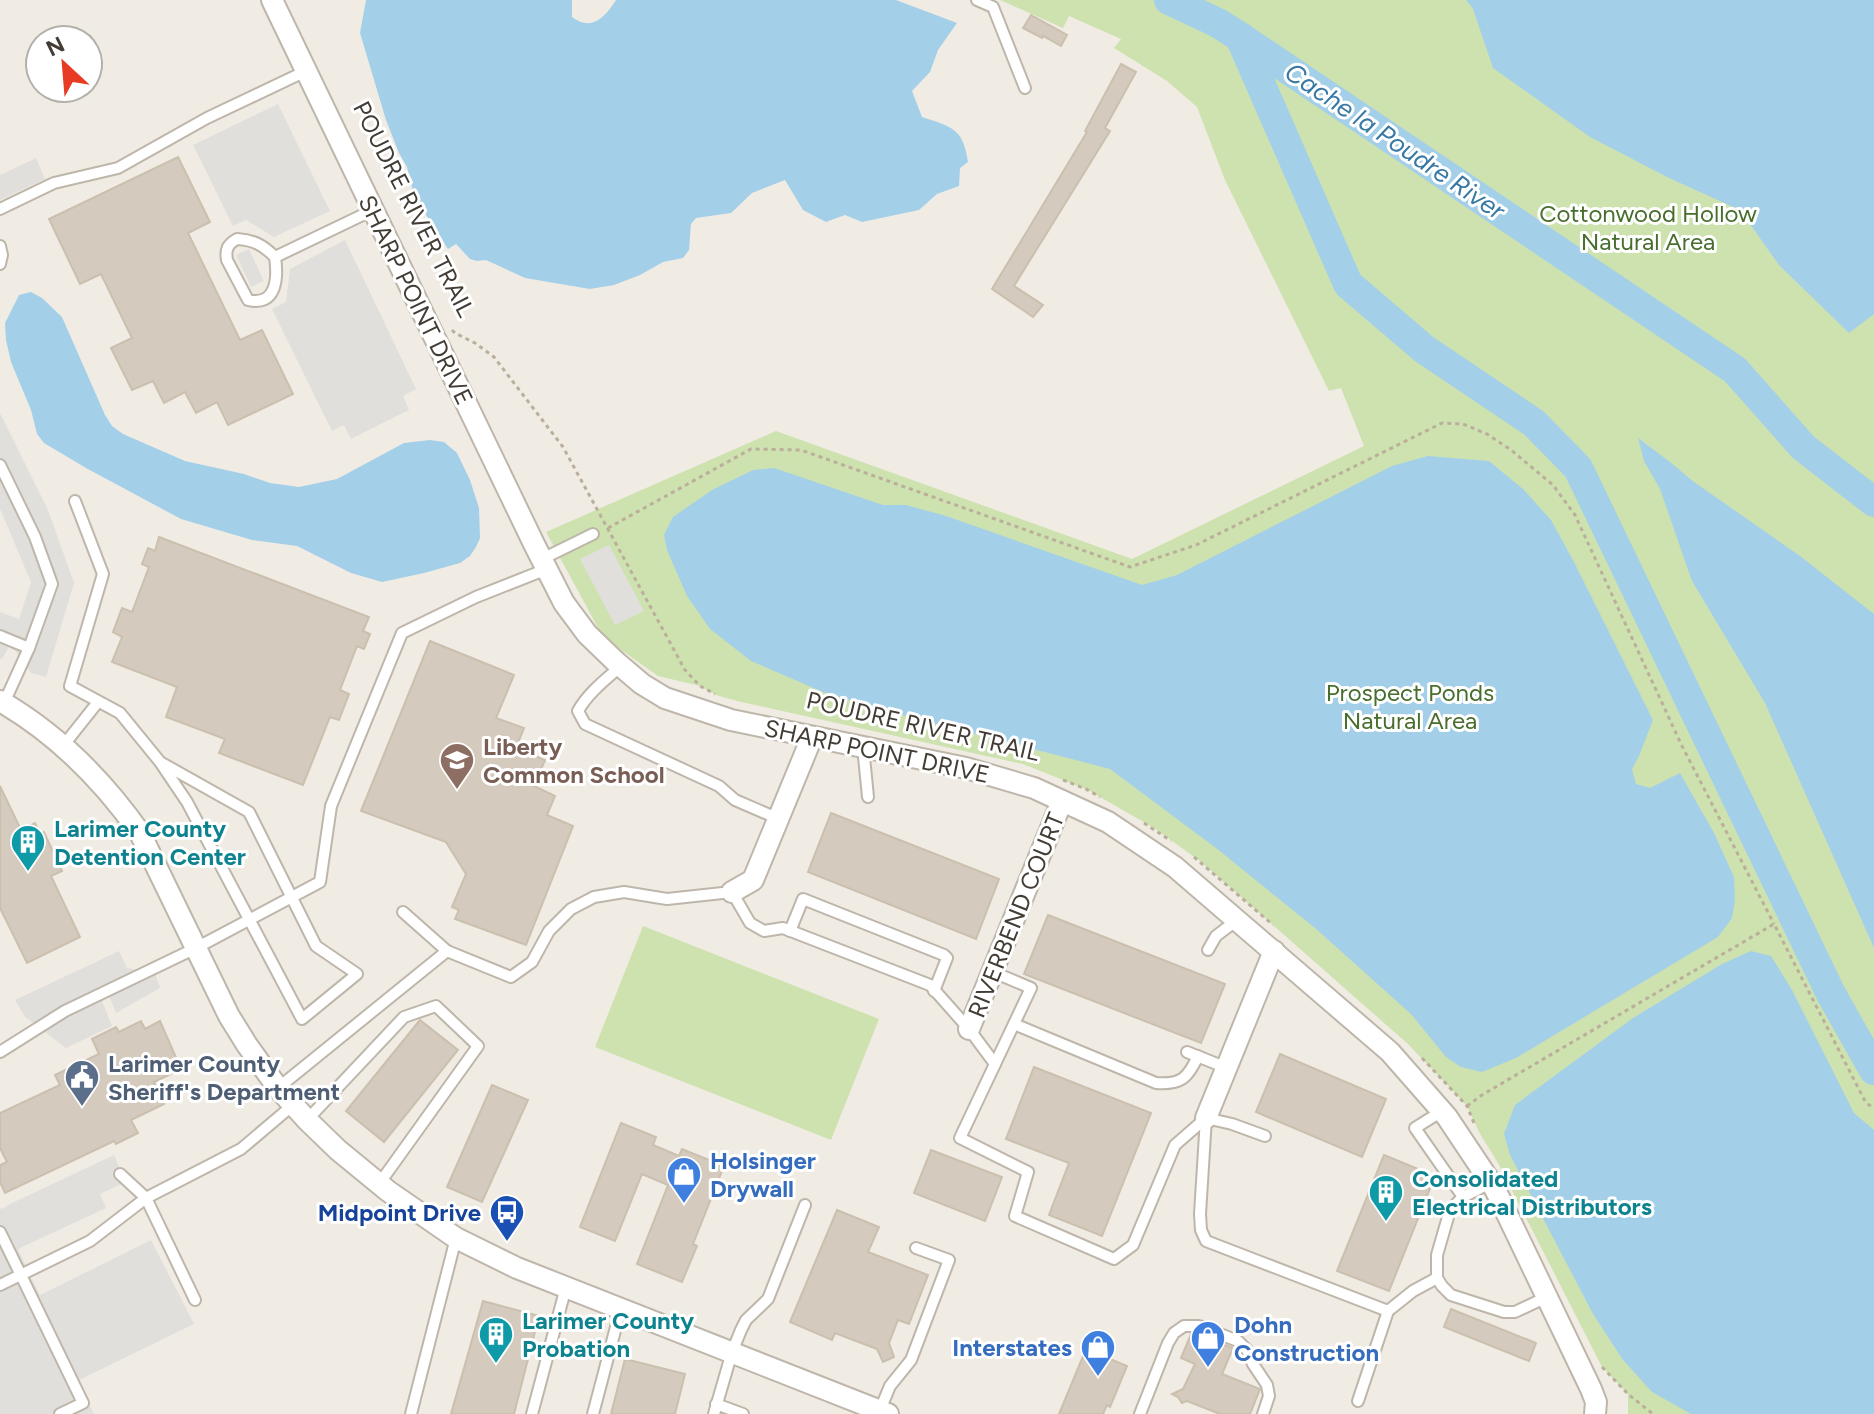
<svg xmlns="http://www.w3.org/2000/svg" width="1874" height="1414" viewBox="0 0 1874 1414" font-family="Figtree,sans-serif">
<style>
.green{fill:#cde2af}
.parking{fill:#e1dfdc}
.water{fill:#a4cfe9}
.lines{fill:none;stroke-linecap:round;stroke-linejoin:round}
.river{stroke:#a4cfe9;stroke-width:30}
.building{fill:#d4cabd;stroke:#cbbfae;stroke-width:2}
.service-casing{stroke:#beb6aa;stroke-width:14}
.minor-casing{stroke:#beb6aa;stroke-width:24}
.path{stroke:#bbae9a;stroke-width:3;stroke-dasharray:4 4;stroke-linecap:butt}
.service{stroke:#fff;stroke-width:10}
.minor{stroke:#fff;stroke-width:20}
.labels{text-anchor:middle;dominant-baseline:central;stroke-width:6;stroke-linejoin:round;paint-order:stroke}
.street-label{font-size:24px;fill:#423c34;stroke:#fff}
.park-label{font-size:24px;fill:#486e2d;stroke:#fff}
.education-label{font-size:24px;font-weight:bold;fill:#785e54;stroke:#fff;text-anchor:start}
.culture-label{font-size:24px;font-weight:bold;fill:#0d838f;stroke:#fff;text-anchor:start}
.service-label{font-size:24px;font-weight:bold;fill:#4e5e75;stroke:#fff;text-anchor:start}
.shop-label{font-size:24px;font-weight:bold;fill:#366cbe;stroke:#fff;text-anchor:start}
.transit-label{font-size:24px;font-weight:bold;fill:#164399;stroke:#fff;text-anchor:end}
.water-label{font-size:26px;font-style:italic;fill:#3879a3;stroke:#fff}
</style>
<rect width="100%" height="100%" fill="#f0ece4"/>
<g class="green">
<path d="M1000 0H1874V1414H1628V1394L1602 1367 1498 1163 1480 1134 1467 1106 1408 1044 1200 861 1154 828 1088 790 1023 764 737 701 716 695 700 686 658 676 603 637 546 532 776 431 1132 559 1364 446 1341 388 1329 391 1225 180 1197 107 1167 81 1114 48 1121 39 1069 16 1063 28Z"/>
<path d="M643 926 879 1019 831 1140 595 1047Z"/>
</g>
<g class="parking">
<path d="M278 104 330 211 274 237 246 220 233 226 193 145Z"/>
<path d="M36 158 45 179 0 200V175Z"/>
<path d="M345 240 416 389 403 396 409 410 351 439 344 425 332 431 272 309 286 302 290 269Z"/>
<path d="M249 249 264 281 251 287 236 255Z"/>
<path d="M0 413 48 510 74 583 46 677 31 673 15 651 9 647 2 659 0 658V612L19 619 31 582 0 509Z"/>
<path d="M609 545 644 611 615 625 580 559Z"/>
<path d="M119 951 127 968 155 973 160 988 116 1013 109 996 102 1001 112 1026 66 1048 25 1017 15 1000Z"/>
<path d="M114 1155 126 1182 100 1194 106 1208 18 1249 30 1276 40 1295 151 1240 194 1324 77 1381 94 1414H0V1208L2 1209 10 1204Z"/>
</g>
<g class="water">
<path d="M366 0H572V17C592 32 605 17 616 0H896L957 23 938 50 930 72 912 91 922 117C951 127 963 127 968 162L960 168 959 186 937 194 919 210 862 222 845 215 826 222 803 210 785 180 752 193 731 213 696 218 691 224 689 250 683 258 663 262 640 275 614 285 590 289 525 278 486 260 477 261 470 259 456 244 448 249 414 196 407 167 399 153 386 120 360 33Z"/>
<path d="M1466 0H1874V314L1849 333 1779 265 1740 210 1669 178 1590 137 1493 68 1473 9Z"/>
<path d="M31 292 42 298 62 317 105 415 112 426 123 434 185 461 244 474 270 483 299 487 337 479 404 443 430 440 444 442 457 453 470 480 479 508 480 538 476 547 470 556 460 563 424 573 382 582 351 573 297 546 252 540 181 519 86 468 44 443 37 434 31 410 11 362 6 340 5 323 19 295Z"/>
<path d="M1638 438 1670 462 1694 482 1800 556 1874 614V948L1765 703 1692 581 1660 489 1644 461Z"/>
<path d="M1428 456 1489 461 1523 489 1551 520 1575 564 1653 720 1639 756 1632 769 1636 784 1650 788 1680 773 1714 833 1734 877 1735 900 1732 918 1718 937 1516 1058 1482 1072 1461 1067 1446 1057 1411 1014 1315 928 1216 848 1110 769 875 708 823 692 751 661 710 629 687 596 667 550 664 535 673 517 712 490 753 470 774 468 883 505H906L946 516 1142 585 1177 575 1392 466Z"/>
<path d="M1751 951 1771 956 1792 990 1854 1113 1874 1130V1414H1691L1652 1392 1623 1360 1593 1314 1510 1155 1504 1134 1515 1105 1633 1018 1722 964Z"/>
</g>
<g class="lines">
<g class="river">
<path d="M1169 0 1218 23 1240 37 1735 370 1803 447 1874 502"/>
<path d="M1240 37 1348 284 1424 349 1534 423 1578 468 1831 994 1874 1070"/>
</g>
</g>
<g class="building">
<path d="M1031 15 1067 35 1061 46 1043 36 1042 38 1023 28Z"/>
<path d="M1121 64 1136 72 1105 128 1110 131 1014 286 1043 305 1033 317 992 289 1087 132 1085 131Z"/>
<path d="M178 157 210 222 188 233 240 340 262 330 293 394 228 425 217 402 196 413 185 392 164 403 153 381 132 390 111 348 132 338 101 274 80 284 49 219Z"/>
<path d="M159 537 369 617 363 631 370 634 364 649 357 646 340 690 349 694 339 720 330 717 303 785 219 753 225 739 166 717 177 687 112 662 122 637 113 632 122 608 132 612 149 567 142 564 148 548 155 551Z"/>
<path d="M430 641 514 675 496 718 524 728 516 748 545 760 534 786 555 796 547 815 573 826 526 945 455 919 459 910 452 907 466 874 446 842 361 811Z"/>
<path d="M0 786 21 830 35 823 40 834 44 832 62 871 51 876 80 937 27 963 0 908Z"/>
<path d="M831 813 999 879 976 939 808 872Z"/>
<path d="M1048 915 1225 984 1201 1043 1024 974Z"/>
<path d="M420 1020 458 1050 384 1142 346 1111Z"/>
<path d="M141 1021 145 1029 160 1021 181 1069 154 1082 164 1104 131 1120 138 1133 116 1144 114 1141 5 1193 0 1182V1165L7 1162 0 1148V1113L60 1085 55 1075 99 1054 92 1039 116 1027 119 1032Z"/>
<path d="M1280 1054 1386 1099 1362 1157 1256 1112Z"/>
<path d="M1034 1067 1151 1113 1102 1236 1049 1215 1069 1163 1006 1139Z"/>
<path d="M492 1085 528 1100 482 1202 447 1187Z"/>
<path d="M621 1123 656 1137 653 1145 679 1156 682 1149 724 1166 693 1244 697 1246 682 1282 637 1264 668 1185 642 1174 615 1241 580 1227Z"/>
<path d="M931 1150 1002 1177 985 1221 914 1193Z"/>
<path d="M1384 1155 1435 1176 1389 1291 1337 1271Z"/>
<path d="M837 1210 879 1227 868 1252 928 1275 909 1324 898 1320 889 1343 894 1357 883 1362 877 1349 835 1333 832 1340 790 1322Z"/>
<path d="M483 1301 539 1316 514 1414H451Z"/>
<path d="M1451 1309 1536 1343 1529 1361 1444 1327Z"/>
<path d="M1191 1334H1197L1233 1348 1222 1374 1260 1389 1250 1414H1220L1187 1401 1182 1403 1178 1397 1172 1394 1183 1389 1195 1364 1181 1358Z"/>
<path d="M1086 1349 1127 1366 1110 1407 1107 1405 1103 1414H1059Z"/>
<path d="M625 1359 685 1374 675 1414H611Z"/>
</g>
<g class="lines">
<g class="service-casing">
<g id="service">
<path d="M977 0 993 7 1025 88"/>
<path d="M0 209 54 183 118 168 207 118 306 71"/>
<path d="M0 246 2 255 0 264"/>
<path d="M275 257C278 277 277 307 248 300L227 260C225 249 228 244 237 239 254 240 263 245 275 257L373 210"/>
<path d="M0 465 35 537 52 584 29 648 4 703"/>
<path d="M75 501 103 574 70 686 120 713 160 762 249 812 316 946 357 974 302 1019 187 802 160 762"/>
<path d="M542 559 593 534"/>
<path d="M0 636 29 648"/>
<path d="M621 666C605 680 588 693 578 711L585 724 719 786 735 800 779 819"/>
<path d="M63 746 98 702"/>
<path d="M863 747 868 797"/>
<path d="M403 912 447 951 511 977 532 962 549 931 571 909 594 897 624 892 667 899 732 892 750 923 764 931 783 928 930 985 969 1029 995 1064 960 1138 1028 1172 1015 1216 1114 1259 1133 1245 1175 1145 1206 1118"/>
<path d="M790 931 803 899 944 955 947 958 934 991"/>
<path d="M1208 950 1216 936 1237 920"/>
<path d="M993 972 1031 988 995 1064"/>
<path d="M1014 1024 1156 1083C1181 1085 1188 1078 1198 1056"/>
<path d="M0 1052 65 1011 196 948 320 882 331 806 402 633 476 597 547 569"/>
<path d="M1187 1052 1227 1068"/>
<path d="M278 1088 447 951"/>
<path d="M1442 1111 1415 1128 1463 1197"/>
<path d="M1206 1118 1200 1214 1201 1230 1206 1241 1388 1311"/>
<path d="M1206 1118 1232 1124 1265 1136"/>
<path d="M307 1120 404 1017 436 1006 478 1046 379 1184"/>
<path d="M120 1174 146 1198 195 1300"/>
<path d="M1490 1183 1463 1197 1450 1210 1437 1255V1278L1442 1286 1451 1295 1504 1312H1515L1547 1297"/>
<path d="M0 1232 83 1403 60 1414"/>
<path d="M0 1285 90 1241 146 1198 241 1149 293 1105"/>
<path d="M1358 1401 1388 1311 1413 1291 1437 1278"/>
<path d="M716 1404 743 1414"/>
<path d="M880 1410 890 1386 911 1360 949 1260 916 1248"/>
<path d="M411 1414 456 1238"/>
<path d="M532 1414 566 1287"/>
<path d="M593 1414 621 1308"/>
<path d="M714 1414 732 1352 741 1330 746 1320 768 1299 805 1205"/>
<path d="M1140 1414 1168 1343 1174 1333 1184 1326H1199L1238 1341 1247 1350 1253 1364 1267 1385 1269 1396 1263 1414"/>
</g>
</g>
<g class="minor-casing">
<g id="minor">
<path d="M272 0 534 544 564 603 587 634 616 662 642 684 665 698 731 720 966 768 1034 788 1108 822 1175 867 1390 1052 1447 1117 1495 1189 1591 1389 1596 1402 1595 1414"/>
<path d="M0 701C57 734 102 779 140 833L229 1016 247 1045 278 1088 307 1120 338 1150 388 1191 456 1238 517 1268 888 1414"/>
<path d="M732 892 753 880 812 737"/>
<path d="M969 1029 1062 801"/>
<path d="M1206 1118 1274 951"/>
</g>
</g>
<g class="path">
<path d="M452 330 455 333 475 343 494 357 563 447 685 670 700 686 715 694"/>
<path d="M608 528 751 449 801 450 1130 567 1196 545 1442 423 1463 424 1487 434 1511 450 1553 485 1575 515 1682 746 1774 924"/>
<path d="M1063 780 1086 789 1100 797"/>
<path d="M1144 823 1171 841"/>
<path d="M1194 857 1273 925"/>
<path d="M1422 1058 1467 1106 1474 1123"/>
<path d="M1467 1106 1482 1095 1774 924 1866 1103 1874 1108"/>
<path d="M1602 1367 1628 1394 1653 1414"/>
</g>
<use href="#service" class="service"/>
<use href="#minor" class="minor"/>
</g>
<defs>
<g id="school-pin" transform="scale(1.8)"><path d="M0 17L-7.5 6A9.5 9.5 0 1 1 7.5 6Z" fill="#8d6e63" stroke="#fff"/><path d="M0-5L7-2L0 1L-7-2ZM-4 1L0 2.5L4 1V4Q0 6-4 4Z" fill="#fff"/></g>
<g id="building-pin" transform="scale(1.8)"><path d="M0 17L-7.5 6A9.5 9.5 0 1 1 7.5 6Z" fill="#0f9aa8" stroke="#fff"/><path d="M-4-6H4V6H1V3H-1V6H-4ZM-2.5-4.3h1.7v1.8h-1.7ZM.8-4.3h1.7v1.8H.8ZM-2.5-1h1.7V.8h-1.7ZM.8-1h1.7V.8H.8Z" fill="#fff"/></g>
<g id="civic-pin" transform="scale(1.8)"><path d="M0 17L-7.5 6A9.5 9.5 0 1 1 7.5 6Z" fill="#5c6f8a" stroke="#fff"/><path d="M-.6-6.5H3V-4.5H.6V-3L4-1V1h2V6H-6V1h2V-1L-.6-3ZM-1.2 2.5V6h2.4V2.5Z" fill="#fff"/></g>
<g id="shop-pin" transform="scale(1.8)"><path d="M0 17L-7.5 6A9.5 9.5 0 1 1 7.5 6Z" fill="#3f7fe0" stroke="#fff"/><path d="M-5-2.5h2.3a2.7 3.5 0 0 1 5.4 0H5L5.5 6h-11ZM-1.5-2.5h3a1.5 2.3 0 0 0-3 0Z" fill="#fff"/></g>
<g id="bus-pin" transform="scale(1.8)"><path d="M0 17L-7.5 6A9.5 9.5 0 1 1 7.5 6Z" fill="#1a4fb4" stroke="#fff"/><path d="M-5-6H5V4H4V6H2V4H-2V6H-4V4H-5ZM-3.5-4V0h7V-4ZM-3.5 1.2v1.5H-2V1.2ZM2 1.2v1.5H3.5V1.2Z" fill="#fff"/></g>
</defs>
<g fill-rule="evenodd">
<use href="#school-pin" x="457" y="760"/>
<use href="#building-pin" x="28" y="842"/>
<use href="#civic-pin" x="82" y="1077"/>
<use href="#shop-pin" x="684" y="1174"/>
<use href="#building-pin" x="1386" y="1192"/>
<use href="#bus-pin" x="507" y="1212"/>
<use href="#building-pin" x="496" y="1334"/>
<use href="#shop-pin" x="1208" y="1338"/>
<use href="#shop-pin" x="1098" y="1347"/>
</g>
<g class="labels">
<g class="street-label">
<text transform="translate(414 209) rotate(63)">POUDRE RIVER TRAIL</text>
<text transform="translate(416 300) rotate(64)">SHARP POINT DRIVE</text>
<text transform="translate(923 726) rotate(13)">POUDRE RIVER TRAIL</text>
<text transform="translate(877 751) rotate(12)">SHARP POINT DRIVE</text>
<text transform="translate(1016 915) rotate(-68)">RIVERBEND COURT</text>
</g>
<g class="park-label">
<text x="1648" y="213">Cottonwood Hollow<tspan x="1648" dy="28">Natural Area</tspan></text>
<text x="1410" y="692">Prospect Ponds<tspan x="1410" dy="28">Natural Area</tspan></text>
</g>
<g class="education-label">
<text x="483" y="746">Liberty<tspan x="483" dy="28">Common School</tspan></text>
</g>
<g class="culture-label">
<text x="54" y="828">Larimer County<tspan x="54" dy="28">Detention Center</tspan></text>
<text x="1412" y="1178">Consolidated<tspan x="1412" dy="28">Electrical Distributors</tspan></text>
<text x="522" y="1320">Larimer County<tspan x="522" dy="28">Probation</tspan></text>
</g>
<g class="service-label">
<text x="108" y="1063">Larimer County<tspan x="108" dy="28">Sheriff's Department</tspan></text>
</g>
<g class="shop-label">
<text x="710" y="1160">Holsinger<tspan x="710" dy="28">Drywall</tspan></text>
<text x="1234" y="1324">Dohn<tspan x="1234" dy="28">Construction</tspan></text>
<text x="1072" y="1347" text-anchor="end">Interstates</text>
</g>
<g class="transit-label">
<text x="481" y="1212">Midpoint Drive</text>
</g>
<g class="water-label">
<text transform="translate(1395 141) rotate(34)">Cache la Poudre River</text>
</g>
</g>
<g transform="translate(64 64) rotate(334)"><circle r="38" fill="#ffffff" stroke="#b3b1ae" stroke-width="2"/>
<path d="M0-6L14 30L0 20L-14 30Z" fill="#e73b24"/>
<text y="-12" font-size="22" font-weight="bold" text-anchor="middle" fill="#423c34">N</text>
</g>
</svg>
